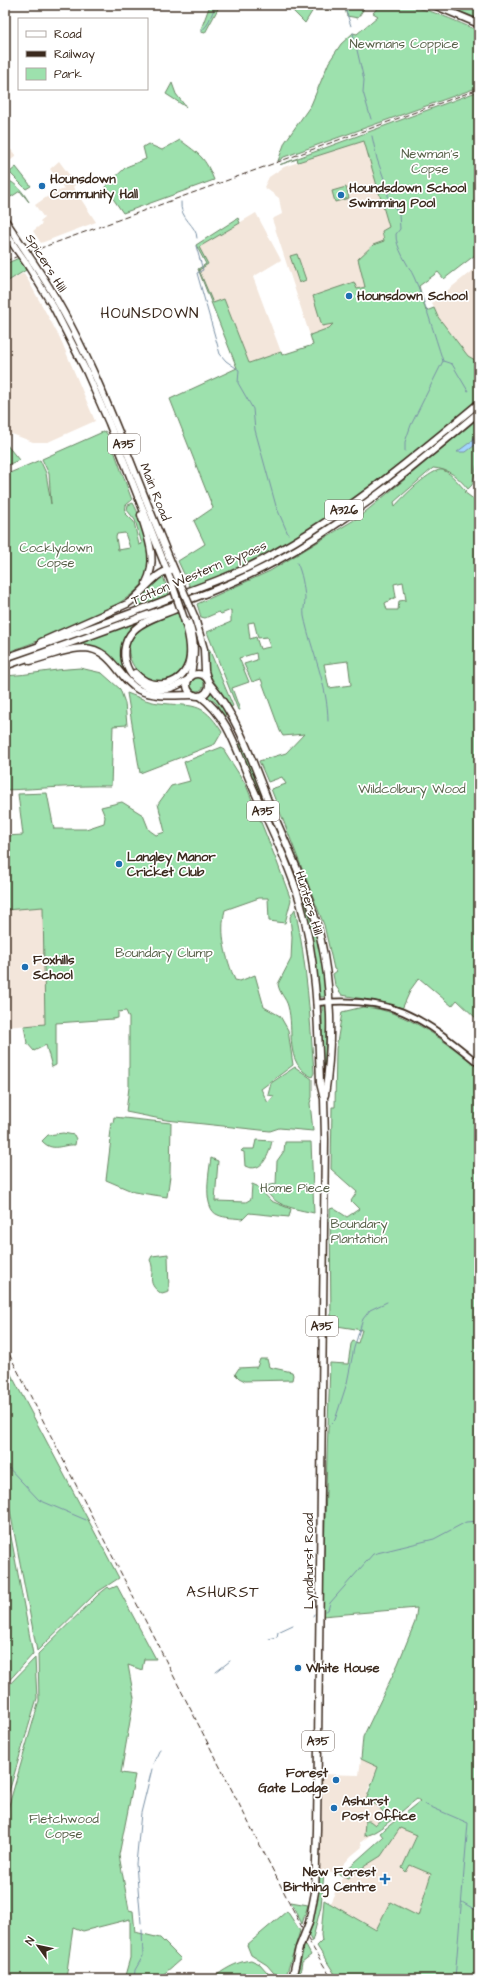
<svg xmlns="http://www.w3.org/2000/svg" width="484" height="1984" viewBox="0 0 484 1984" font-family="'Architects Daughter',sans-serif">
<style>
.built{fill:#f3e6db}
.green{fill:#9de1ad;stroke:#6c8666;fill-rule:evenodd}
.water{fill:#a2d4ff;stroke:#7990a5}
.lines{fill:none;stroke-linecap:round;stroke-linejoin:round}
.stream{stroke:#7990a5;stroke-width:1}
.tertiary-casing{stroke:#3b2a1e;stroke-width:8}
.primary-casing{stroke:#3b2a1e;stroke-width:9}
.tertiary{stroke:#fff;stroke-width:4.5}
.primary{stroke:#fff;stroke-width:6}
.rail{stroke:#3b2a1e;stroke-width:1;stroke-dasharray:6 3;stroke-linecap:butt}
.primary-bridge-casing{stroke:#3b2a1e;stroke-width:9;stroke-linecap:butt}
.primary-bridge{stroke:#fff;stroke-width:6}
.poi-dot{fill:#1f6fb2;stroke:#fff;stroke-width:1.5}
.labels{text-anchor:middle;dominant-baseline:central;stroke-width:3.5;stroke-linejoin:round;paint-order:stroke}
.shield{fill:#fff;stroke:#766a62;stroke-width:1}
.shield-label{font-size:12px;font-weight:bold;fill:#3b2a1e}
.park-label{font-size:13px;fill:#586149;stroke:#fff}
.poi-label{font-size:13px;font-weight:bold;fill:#3b2a1e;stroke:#fff;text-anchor:start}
.street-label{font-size:13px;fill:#3b2a1e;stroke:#fff}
.quarter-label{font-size:15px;letter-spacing:1px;fill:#3b2a1e;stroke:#fff}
</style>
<rect width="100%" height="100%" fill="#fff"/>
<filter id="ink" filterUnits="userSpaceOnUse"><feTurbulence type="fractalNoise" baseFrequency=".025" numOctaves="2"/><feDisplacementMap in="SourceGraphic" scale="8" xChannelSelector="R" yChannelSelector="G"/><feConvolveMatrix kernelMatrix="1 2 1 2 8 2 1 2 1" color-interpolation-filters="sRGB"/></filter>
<g filter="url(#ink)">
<g class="built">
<path d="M364 139 389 227 382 231 425 380 250 365 313 345 272 219 282 214 279 198 264 187 269 177 284 167Z"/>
<path d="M8 146 16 156 5 165V148Z"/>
<path d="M59 161 76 184 73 187 96 222 41 243 33 231 42 224 40 221 44 218 35 205 51 194 64 189 50 169Z"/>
<path d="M256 213 281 260 253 277 281 352 249 363 224 299 213 304 199 269 208 264 199 247Z"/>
<path d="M479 265V359L475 360 468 356 438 317 432 303Z"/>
<path d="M24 273 60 338 95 421 48 442H33L12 434 5 438V283Z"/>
<path d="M43 906 45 1024 5 1027V910Z"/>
<path d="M361 1759 378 1767 367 1792 390 1820 361 1842 362 1847 351 1856 336 1873 320 1872 322 1802 320 1774 359 1775Z"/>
<path d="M400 1828 417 1834 402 1868 410 1865 431 1874 418 1916 390 1902 377 1930 330 1903 343 1876 349 1878 352 1874 381 1856Z"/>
</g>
<g class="green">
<path d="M210 5H220L205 33 201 32V29Z"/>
<path d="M287 5H366L358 18 347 16 345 9 313 10 305 23Z"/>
<path d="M380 5C415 1 448 18 479 31V87L284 157 278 161 285 142 311 105 329 62 341 44 353 33 357 34 378 16 373 13Z"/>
<path d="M443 5H479V19L477 18Z"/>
<path d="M172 83 176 94 186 107 166 94Z"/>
<path d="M479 91V252L444 279 438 272 419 286 426 311 434 308 438 317 468 356 475 360 479 359V399C389 472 300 548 190 587L178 561 205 544 194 521 213 508 170 399 237 368 198 269 206 264 196 245 238 218 240 223 199 247 208 264 199 270 213 303 224 299 249 363 281 352 282 355 313 345 310 335 329 328 333 324 322 326 313 296 354 282 357 289 365 287 358 259 373 245 384 241 382 231 389 227 364 141 298 162 297 159 279 165Z"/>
<path d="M180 140C200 155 205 157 214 180L123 213 105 187 126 167 146 159 143 147 148 144 162 150Z"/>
<path d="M16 167 31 186 26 189 11 174 10 172Z"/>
<path d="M5 176 7 180C16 183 23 192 29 202L20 191 11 197 5 188Z"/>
<path d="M346 187 349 198 335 202 332 191Z"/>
<path d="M297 254 306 280 299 283 290 256Z"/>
<path d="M19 258 26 270 5 283V264Z"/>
<path d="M479 418V466L477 465 472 485 468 489C458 477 449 469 433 468L394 502 395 506C402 498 432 467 443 470 452 474 459 484 466 491L464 492 479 503V1021L457 1000 452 1006 419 978 411 989 402 1009 386 1003 342 995 335 985 333 974 337 971 334 969 324 925 271 789 286 784 282 777 268 782 259 761 286 753 304 734 283 736 280 731 261 679 252 682 244 664 257 660 256 653 239 658 249 682 232 688 240 710H238L207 632 231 622V610L221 614 219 612 205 618 201 617 197 604 270 571 359 517ZM403 582 406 600 399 601 398 610H387L385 603 396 597 394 584ZM254 622 258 638 267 637 270 647 260 649 256 637 250 639 248 623ZM348 661 351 685 329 688 324 664Z"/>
<path d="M105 431 109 437 132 500 126 505 125 513 134 522 139 545 142 544 135 520 127 510 128 505 133 503C143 520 154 562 145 580 130 608 36 642 5 653V475L40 460 46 473 51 504 49 474 42 459ZM125 533 130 548 118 550 116 537 117 534Z"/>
<path d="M6 444 19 460 5 466V445Z"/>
<path d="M163 576 169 594 136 608 135 603C145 595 152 583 163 576Z"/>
<path d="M177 611C180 620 185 630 187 640 191 659 179 686 155 681 136 678 120 652 134 635 144 622 163 617 177 611Z"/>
<path d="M133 623 135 625C119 639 119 649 123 669L122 670C108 653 102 649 80 646L79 643Z"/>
<path d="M206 649H209L233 706 231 707 207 671Z"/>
<path d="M80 668 102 673 120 689 125 703 127 725 113 726 111 786C75 785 40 789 5 790V676C30 675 54 669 80 668Z"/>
<circle cx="197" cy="684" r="7"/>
<path d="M211 689 226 710 225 717 216 703 207 696Z"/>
<path d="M127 693C138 697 148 702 159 703 192 707 202 700 222 732L215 744 140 773Z"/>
<path d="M238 744H243C258 782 339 967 325 997H319L318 994 313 942 302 899Z"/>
<path d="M222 747 246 785 277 862 291 900 285 923 269 921 268 898H259L225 910C219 934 226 958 235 980L240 981 255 975 264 1007 280 1016 288 1030 293 1065 261 1089 268 1103 274 1096 268 1095 271 1083 295 1067 312 1079V1097L310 1103 313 1131 279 1128 270 1131 166 1120 126 1112 129 1087V1018L126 1011 118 1012V1018L113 1019 56 1023V1065L52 1067 46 1045 34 1051 27 1043 24 1026 45 1024 43 907 5 910V836L23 835 18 794 47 793 54 829H86L104 823 105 817 101 807 122 802 143 815 149 830 156 835 165 832 158 804 171 786 190 781 184 762Z"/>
<path d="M295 909C307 963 310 1018 314 1073L312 1077C283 1063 295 1030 288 1006 286 998 279 993 278 984L291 959 292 937 290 917Z"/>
<path d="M322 1004 326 1005 327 1012 324 1084 323 1087Z"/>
<path d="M363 1007C408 1010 445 1042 479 1068V1890L477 1891V1896H479V1979H338L317 1946 322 1941 321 1935 324 1900 376 1930 390 1902 418 1916 431 1874 410 1865 406 1872 402 1868 417 1835 400 1828 381 1856 352 1874 349 1878 336 1873 338 1870 345 1871 383 1837 380 1833 420 1801 417 1799C403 1809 380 1833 364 1836L365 1821H370L375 1825 386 1815 377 1805 366 1800 378 1767 361 1759 363 1737 398 1664 415 1622 417 1608 322 1616 330 1363 348 1364 351 1344 353 1341 358 1343 362 1330 331 1325 330 1209 333 1208 347 1217 359 1209 351 1201 357 1192 331 1169 332 1107H335L336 1049 342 1012Z"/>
<path d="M114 1117 171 1123 170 1176 167 1197 134 1192 106 1180 111 1139 109 1138 111 1122 113 1123Z"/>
<path d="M63 1133 74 1135 76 1139 75 1145C62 1144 53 1153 42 1141L48 1135Z"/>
<path d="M256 1140 272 1141C269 1155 262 1174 245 1166L244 1152 241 1151 243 1149H254Z"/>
<path d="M285 1142H311L314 1213C296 1209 271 1206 264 1186L276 1184 277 1161 284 1151Z"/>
<path d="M211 1158 218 1161 215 1201 246 1202 251 1199 252 1184 257 1186 271 1201 291 1209 289 1217 249 1213 243 1219C236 1218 224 1218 218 1215 202 1209 209 1172 211 1158Z"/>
<path d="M168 1254 169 1292 162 1294C143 1282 157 1274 150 1260L152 1256Z"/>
<path d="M260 1359H267L269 1367 292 1372 293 1375 292 1380 245 1381 239 1378 235 1374 239 1368 257 1367Z"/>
<path d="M5 1363 119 1578 96 1593 37 1651 5 1485Z"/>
<path d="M5 1505 33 1654 5 1685Z"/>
<path d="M117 1586 156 1659H144L142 1670 128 1665 134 1698 121 1773 135 1775 119 1855 129 1910 133 1911 135 1932 160 1938 181 1959 158 1979H124L130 1958V1919L83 1931 73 1927 66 1979H5V1819L39 1701 38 1654 98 1595 108 1587 110 1589Z"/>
<path d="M35 1658 37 1698 5 1805V1689Z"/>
<path d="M320 1872 324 1873 321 1906 312 1942 308 1934 315 1911Z"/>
<path d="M291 1902 308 1905 302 1924Z"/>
<path d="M287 1911 300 1931 286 1976 284 1979H279L267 1965 251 1955 247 1945Z"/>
<path d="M305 1944 311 1955 302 1962 299 1979H296Z"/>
<path d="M251 1960 260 1964 273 1979H211C224 1970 235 1962 251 1960Z"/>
</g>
<path class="water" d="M479 434V442L466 452H457L473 440 475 435Z"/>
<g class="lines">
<g class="stream">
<path d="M331 5 345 8 351 26"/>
<path d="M362 6V5"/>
<path d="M201 32 207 25 216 5"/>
<path d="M353 33 364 80 363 92 371 119"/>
<path d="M372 136 377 159 388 190V196L399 214 400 229 396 234C395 247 409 266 414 277 426 304 434 334 443 361L411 425 405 442V451"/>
<path d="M181 202C179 219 197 225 197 238"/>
<path d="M196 246 203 270 197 273 220 354 226 361 239 370 238 383 253 409 255 430 276 506 288 534"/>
<path d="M443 361 452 364 468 391"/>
<path d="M297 563C302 573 304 587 305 598 305 604 303 610 304 616 311 651 328 685 328 721"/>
<path d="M330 1425 335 1420 347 1383 354 1348 363 1319 370 1310 387 1302"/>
<path d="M5 1464 39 1500 86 1520"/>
<path d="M325 1611 328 1610 330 1603 373 1554 434 1539 466 1522 479 1521"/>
<path d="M313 1616 314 1614"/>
<path d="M269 1639 277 1637 278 1632 293 1625"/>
<path d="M216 1672 230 1661"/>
<path d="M153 1764 160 1749"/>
<path d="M424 1804 468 1823 455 1979"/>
<path d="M462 1902 479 1912"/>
<path d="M141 1923 136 1864 141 1813 152 1769"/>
<path d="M134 1979 135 1970 143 1956 142 1930"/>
</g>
<g class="tertiary-casing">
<path id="tertiary" d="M316 1003C345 1000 376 1001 403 1012 431 1024 456 1045 479 1064"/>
</g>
<g class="primary-casing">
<g id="primary">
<path d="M434 5 479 24"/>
<path d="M5 220 23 247"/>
<path d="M5 232 17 250"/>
<path d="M33 262C98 358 131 470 177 576"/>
<path d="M27 264 54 308 87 373 109 423 170 578"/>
<path d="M141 515C148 538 158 560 146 583"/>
<path d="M181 607C166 614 145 619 134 630 110 655 134 695 167 689 175 688 182 683 189 679"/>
<path d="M195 618 204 649 205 671 207 678"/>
<path d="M188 621C196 641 195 657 190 677"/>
<path d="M41 642 127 604C143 594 154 572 171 570"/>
<path d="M5 658C63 638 121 618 178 595 211 583 245 571 275 553 349 512 414 457 479 403"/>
<path d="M30 661C47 657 67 648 84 648 113 649 118 679 139 690 156 698 176 695 194 695"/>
<path d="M5 666C51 650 96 634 141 617 187 601 235 584 278 560 351 520 415 466 479 412"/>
<path d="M135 673C150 690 179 688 188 665 193 651 189 635 185 622"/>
<circle cx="198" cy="685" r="11"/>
<path d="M209 683C238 717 252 760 268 801 286 845 309 890 320 936 332 987 333 1044 325 1095"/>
<path d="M200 696C228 716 237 751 250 781 267 821 288 861 300 902 317 960 318 1023 320 1083L324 1099 325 1139 317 1830 315 1892 309 1923"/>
<path d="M292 1979 299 1948"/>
</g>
</g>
<use href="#tertiary" class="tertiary"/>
<use href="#primary" class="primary"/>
<g class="rail">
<path d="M5 261 479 89"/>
<path d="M5 1346 310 1943 332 1979"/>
</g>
<g class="primary-bridge-casing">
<g id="primary-bridge">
<path d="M23 247 33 262"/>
<path d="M17 250 27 264"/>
<path d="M177 576 195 618"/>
<path d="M170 578 185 622"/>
<path d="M299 1948 309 1923"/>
</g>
</g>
<use href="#primary-bridge" class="primary-bridge"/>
</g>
</g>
<g class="poi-dot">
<circle cx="42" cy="186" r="4"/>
<circle cx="341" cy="195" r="4"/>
<circle cx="349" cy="296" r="4"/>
<circle cx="119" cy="864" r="4"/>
<circle cx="25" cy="967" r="4"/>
<circle cx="298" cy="1668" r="4"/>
<circle cx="336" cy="1780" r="4"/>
<circle cx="334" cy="1808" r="4"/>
<path d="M383 1873h4v4h4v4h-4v4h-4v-4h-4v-4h4z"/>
</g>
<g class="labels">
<g class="shield">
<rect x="108" y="434" width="32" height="20" rx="3"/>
<rect x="325" y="500" width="38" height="20" rx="3"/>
<rect x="247" y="801" width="32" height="20" rx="3"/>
<rect x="306" y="1316" width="32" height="20" rx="3"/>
<rect x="302" y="1731" width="32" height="20" rx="3"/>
</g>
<g class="shield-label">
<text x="124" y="444">A35</text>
<text x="344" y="510">A326</text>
<text x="263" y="811">A35</text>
<text x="322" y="1326">A35</text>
<text x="318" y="1741">A35</text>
</g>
<g class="park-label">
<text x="404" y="44">Newmans Coppice</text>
<text x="430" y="154">Newman's<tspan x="430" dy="15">Copse</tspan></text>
<text x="56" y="548">Cocklydown<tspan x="56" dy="15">Copse</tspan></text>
<text x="412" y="789">Wildcolbury Wood</text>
<text x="164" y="953">Boundary Clump</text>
<text x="295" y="1188">Home Piece</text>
<text x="359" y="1224">Boundary<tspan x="359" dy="15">Plantation</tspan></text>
<text x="64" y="1819">Fletchwood<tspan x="64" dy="15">Copse</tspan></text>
</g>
<g class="poi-label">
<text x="50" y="179">Hounsdown<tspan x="50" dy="15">Community Hall</tspan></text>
<text x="349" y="188">Houndsdown School<tspan x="349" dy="15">Swimming Pool</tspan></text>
<text x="357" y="296">Hounsdown School</text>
<text x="127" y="857">Langley Manor<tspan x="127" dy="15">Cricket Club</tspan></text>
<text x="33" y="960">Foxhills<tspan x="33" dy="15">School</tspan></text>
<text x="306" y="1668">White House</text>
<text x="328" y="1773" text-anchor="end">Forest<tspan x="328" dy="15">Gate Lodge</tspan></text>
<text x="342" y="1801">Ashurst<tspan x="342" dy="15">Post Office</tspan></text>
<text x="376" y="1872" text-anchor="end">New Forest<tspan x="376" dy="15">Birthing Centre</tspan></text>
</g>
<g class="street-label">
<text transform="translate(46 263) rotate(58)">Spicers Hill</text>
<text transform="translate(155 492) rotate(68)">Main Road</text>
<text transform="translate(199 573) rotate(-23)">Totton Western Bypass</text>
<text transform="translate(309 903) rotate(73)">Hunters Hill</text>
<text transform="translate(309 1561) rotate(-90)">Lyndhurst Road</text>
</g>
<g class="quarter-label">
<text x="150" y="313">HOUNSDOWN</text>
<text x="223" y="1592">ASHURST</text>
</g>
</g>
<rect width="484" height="1984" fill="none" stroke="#fff" stroke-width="20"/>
<rect x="10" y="10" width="464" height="1964" fill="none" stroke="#3b2a1e" stroke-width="1.5" filter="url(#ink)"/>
<rect x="18" y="18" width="130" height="72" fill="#ffffff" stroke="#b1aaa5"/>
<rect x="26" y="31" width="20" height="6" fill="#ffffff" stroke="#b1aaa5"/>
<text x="54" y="38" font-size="12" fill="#3b2a1e">Road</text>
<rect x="26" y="51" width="20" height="6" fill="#3b2a1e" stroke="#b1aaa5"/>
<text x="54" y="58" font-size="12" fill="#3b2a1e">Railway</text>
<rect x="26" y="68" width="20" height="12" fill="#9de1ad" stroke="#b1aaa5"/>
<text x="54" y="78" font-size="12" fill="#3b2a1e">Park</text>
<g transform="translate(38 1946) rotate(303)" stroke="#ffffff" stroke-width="3" paint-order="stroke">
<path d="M0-3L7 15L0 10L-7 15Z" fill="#3b2a1e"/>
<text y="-6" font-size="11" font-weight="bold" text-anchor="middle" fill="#3b2a1e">N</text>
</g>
</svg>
